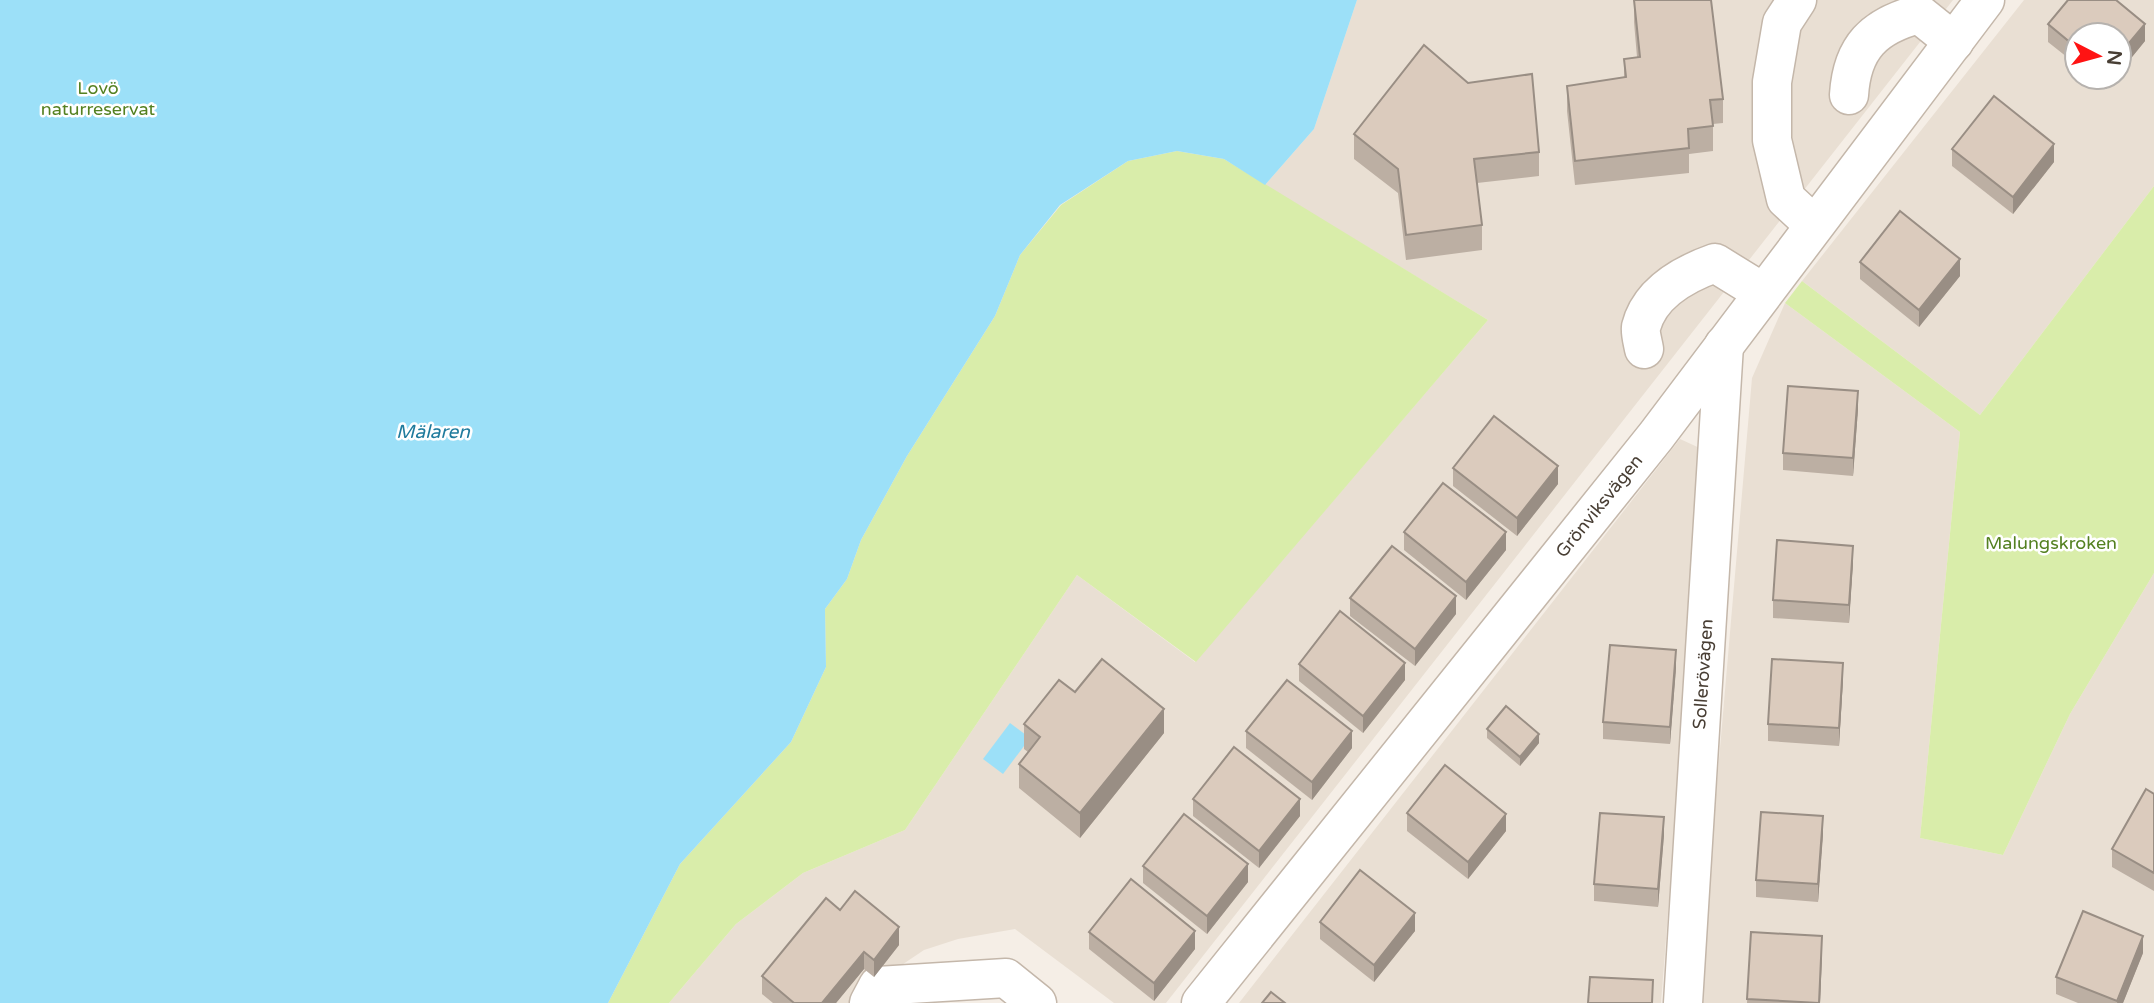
<svg xmlns="http://www.w3.org/2000/svg" width="2154" height="1003" viewBox="0 0 2154 1003" font-family="'Varela Round',sans-serif">
<style>
.residential{fill:#e9dfd3;fill-rule:evenodd}
.green{fill:#d9edaa}
.water{fill:#9ce0f8}
.lines{fill:none;stroke-linecap:round;stroke-linejoin:round}
.minor-casing{stroke:#c4b7aa;stroke-width:41}
.minor{stroke:#fff;stroke-width:38}
.wall{fill:#bcafa3}
.shaded-wall{fill:#998e84}
.building{fill:#dbcbbd;stroke:#998e84;stroke-width:2}
.labels{text-anchor:middle;dominant-baseline:central;stroke-width:5;stroke-linejoin:round;paint-order:stroke}
.park-label{font-size:18px;fill:#548121;stroke:#fff}
.street-label{font-size:18px;fill:#483e34;stroke:#fff}
.water-label{font-size:19px;font-style:italic;fill:#1f7b9d;stroke:#fff}
</style>
<rect width="100%" height="100%" fill="#f5eee6"/>
<g class="residential">
<path d="M1357 0H1953L1166 1003H1114L1015 929 958 939 924 950 863 991 854 1003H669L736 924 803 873 905 830 1077 575 1195 662 1488 320 1265 185 1314 129Z"/>
<path d="M2024 0H2154V186L1980 415 1802 281ZM2077 35H2119V77H2077Z"/>
<path d="M1785 303 1960 432 1920 838 2003 855 2070 714 2154 573V1003H1698L1752 378Z"/>
<path d="M1680 439 1704 450 1661 1003H1239Z"/>
</g>
<g class="green">
<path d="M1177 151 1224 159 1488 320 1196 662 1077 575 905 830 803 873 736 924 669 1003H608L680 864 791 742 826 667 825 609 847 579 861 540 907 456 995 316 1020 255 1061 205 1128 161Z"/>
<path d="M2154 186V573L2070 714 2003 855 1920 838 1960 432 1785 303 1802 281 1980 415Z"/>
</g>
<g class="water">
<path d="M0 0H1357L1314 129 1265 185 1224 159 1177 151 1128 161 1060 205 1020 255 995 316 907 456 861 540 847 579 825 609 826 667 791 742 680 864 608 1003H0Z"/>
<path d="M1010 723 1030 738 1003 774 983 759Z"/>
</g>
<g class="lines">
<g class="minor-casing">
<g id="minor">
<path d="M1797 0 1782 23 1772 82V140L1786 199 1814 225"/>
<path d="M1849 95C1852 47 1874 26 1919 14L1954 42"/>
<path d="M1644 349C1643 343 1640 333 1641 327 1650 292 1684 274 1715 263L1762 292"/>
<path d="M869 1003 878 986 1006 978 1037 1003"/>
<path d="M1201 1003 1656 436 1985 0"/>
<path d="M1683 1003 1724 345"/>
</g>
</g>
<use href="#minor" class="minor"/>
</g>
<g class="wall">
<path d="M1634 0 1723 99V123L1713 124V151L1689 154V173L1575 185 1567 111V86L1624 78V59L1637 57 1634 22Z"/>
<path d="M2068 0H2116L2145 24V41L2119 73V35H2077V65L2048 42V24Z"/>
<path d="M2091 77H2115L2106 89Z"/>
<path d="M1354 134 1539 152V176L1477 183 1482 225V250L1406 260 1398 193 1354 159Z"/>
<path d="M1952 149 2054 162 2013 214 1952 166Z"/>
<path d="M1860 262 1960 276 1919 327 1860 279Z"/>
<path d="M1858 409 1853 476 1783 470V453Z"/>
<path d="M1453 468 1558 484 1517 536 1453 486Z"/>
<path d="M1404 532 1506 550 1466 600 1404 550Z"/>
<path d="M1853 563 1849 623 1773 618V600Z"/>
<path d="M1350 598 1456 614 1415 666 1350 616Z"/>
<path d="M1299 664 1405 680 1363 733 1299 681Z"/>
<path d="M1676 668 1670 744 1603 739V722Z"/>
<path d="M1843 680 1839 746 1768 741V724Z"/>
<path d="M1075 692 1164 733 1080 838 1019 788V764L1028 752 1024 749V724Z"/>
<path d="M1487 729 1539 743 1520 766 1487 738Z"/>
<path d="M1246 731 1352 748 1312 800 1246 748Z"/>
<path d="M2154 794V891L2112 867V849Z"/>
<path d="M1193 799 1300 816 1259 868 1193 816Z"/>
<path d="M1407 813 1506 831 1468 879 1407 831Z"/>
<path d="M1823 834 1818 902 1756 897V880Z"/>
<path d="M1664 835 1658 907 1594 901V884Z"/>
<path d="M1143 866 1248 882 1207 934 1143 883Z"/>
<path d="M840 910 899 945 874 977 864 969 836 1003H773L762 994V976Z"/>
<path d="M1320 922 1415 931 1374 982 1320 939Z"/>
<path d="M1089 932 1195 949 1154 1001 1089 949Z"/>
<path d="M1751 932 1822 953 1820 1003H1747Z"/>
<path d="M2143 953 2123 1003H2078L2056 994V977Z"/>
</g>
<g class="shaded-wall">
<path d="M2145 24V41L2119 73V55Z"/>
<path d="M2106 77H2115L2106 89Z"/>
<path d="M2054 144V162L2013 214V197Z"/>
<path d="M1960 259V276L1919 327V310Z"/>
<path d="M1858 391V409L1853 476V458Z"/>
<path d="M1558 466V484L1517 536V518Z"/>
<path d="M1506 532V550L1466 600V582Z"/>
<path d="M1853 546V563L1849 623V605Z"/>
<path d="M1456 596V614L1415 666V649Z"/>
<path d="M1676 650V668L1670 744V727Z"/>
<path d="M1405 663V680L1363 733V716Z"/>
<path d="M1843 663V680L1839 746V728Z"/>
<path d="M1164 709V733L1080 838V813Z"/>
<path d="M1352 731V748L1312 800V782Z"/>
<path d="M1539 734V743L1520 766V757Z"/>
<path d="M1300 799V816L1259 868V851Z"/>
<path d="M1506 814V831L1468 879V862Z"/>
<path d="M1823 816V834L1818 902V884Z"/>
<path d="M1664 817V835L1658 907V889Z"/>
<path d="M1248 864V882L1207 934V916Z"/>
<path d="M1415 913V931L1374 982V965Z"/>
<path d="M899 927V945L874 977V960Z"/>
<path d="M1195 931V949L1154 1001V983Z"/>
<path d="M1822 936V953L1820 1003H1819Z"/>
<path d="M2143 936V953L2123 1003H2117Z"/>
<path d="M864 952V969L836 1003H822Z"/>
</g>
<g class="building">
<path d="M1634 0H1711L1723 99 1710 100 1713 126 1688 129 1689 148 1575 161 1567 86 1626 77 1624 59 1640 57Z"/>
<path d="M2068 0H2116L2145 24 2119 55V35H2077V48L2048 24Z"/>
<path d="M1424 45 1468 83 1532 74 1539 152 1474 159 1482 225 1406 235 1398 169 1354 134Z"/>
<path d="M1994 96 2054 144 2013 197 1952 149Z"/>
<path d="M1900 211 1960 259 1919 310 1860 262Z"/>
<path d="M1788 386 1858 391 1853 458 1783 453Z"/>
<path d="M1494 416 1558 466 1517 518 1453 468Z"/>
<path d="M1443 483 1506 532 1466 582 1404 532Z"/>
<path d="M1777 540 1853 546 1849 605 1773 600Z"/>
<path d="M1392 546 1456 596 1415 649 1350 598Z"/>
<path d="M1340 611 1405 663 1363 716 1299 664Z"/>
<path d="M1610 645 1676 650 1670 727 1603 722Z"/>
<path d="M1102 659 1164 709 1080 813 1019 764 1040 737 1024 724 1059 680 1075 692Z"/>
<path d="M1772 659 1843 663 1839 728 1768 724Z"/>
<path d="M1287 680 1352 731 1312 782 1246 731Z"/>
<path d="M1506 706 1539 734 1520 757 1487 729Z"/>
<path d="M1234 747 1300 799 1259 851 1193 799Z"/>
<path d="M1445 765 1506 814 1468 862 1407 813Z"/>
<path d="M2146 789 2154 794V873L2112 849Z"/>
<path d="M1761 812 1823 816 1818 884 1756 880Z"/>
<path d="M1600 813 1664 817 1658 889 1594 884Z"/>
<path d="M1184 814 1248 864 1207 916 1143 866Z"/>
<path d="M1360 870 1415 913 1374 965 1320 922Z"/>
<path d="M1131 879 1195 931 1154 983 1089 932Z"/>
<path d="M855 891 899 927 874 960 864 952 822 1003H794L762 976 826 898 840 910Z"/>
<path d="M2083 911 2143 936 2117 1001 2056 977Z"/>
<path d="M1751 932 1822 936 1819 1003 1747 999Z"/>
<path d="M1590 977 1653 980 1652 1003H1588Z"/>
<path d="M1271 992 1285 1003H1262Z"/>
</g>
<g class="labels">
<g class="park-label">
<text x="98" y="88">Lovö<tspan x="98" dy="21">naturreservat</tspan></text>
<text x="2051" y="543">Malungskroken</text>
</g>
<g class="street-label">
<text transform="translate(1599 506) rotate(-51)">Grönviksvägen</text>
<text transform="translate(1703 674) rotate(-86)">Sollerövägen</text>
</g>
<g class="water-label">
<text x="433" y="432">Mälaren</text>
</g>
</g>
<g transform="translate(2098 56) rotate(96)"><circle r="33" fill="#ffffff" stroke="#b6b2ae" stroke-width="2"/>
<path d="M0-5L12 26L0 18L-12 26Z" fill="#ff1313"/>
<text y="-10" font-size="19" font-weight="bold" text-anchor="middle" fill="#483e34">N</text>
</g>
</svg>
